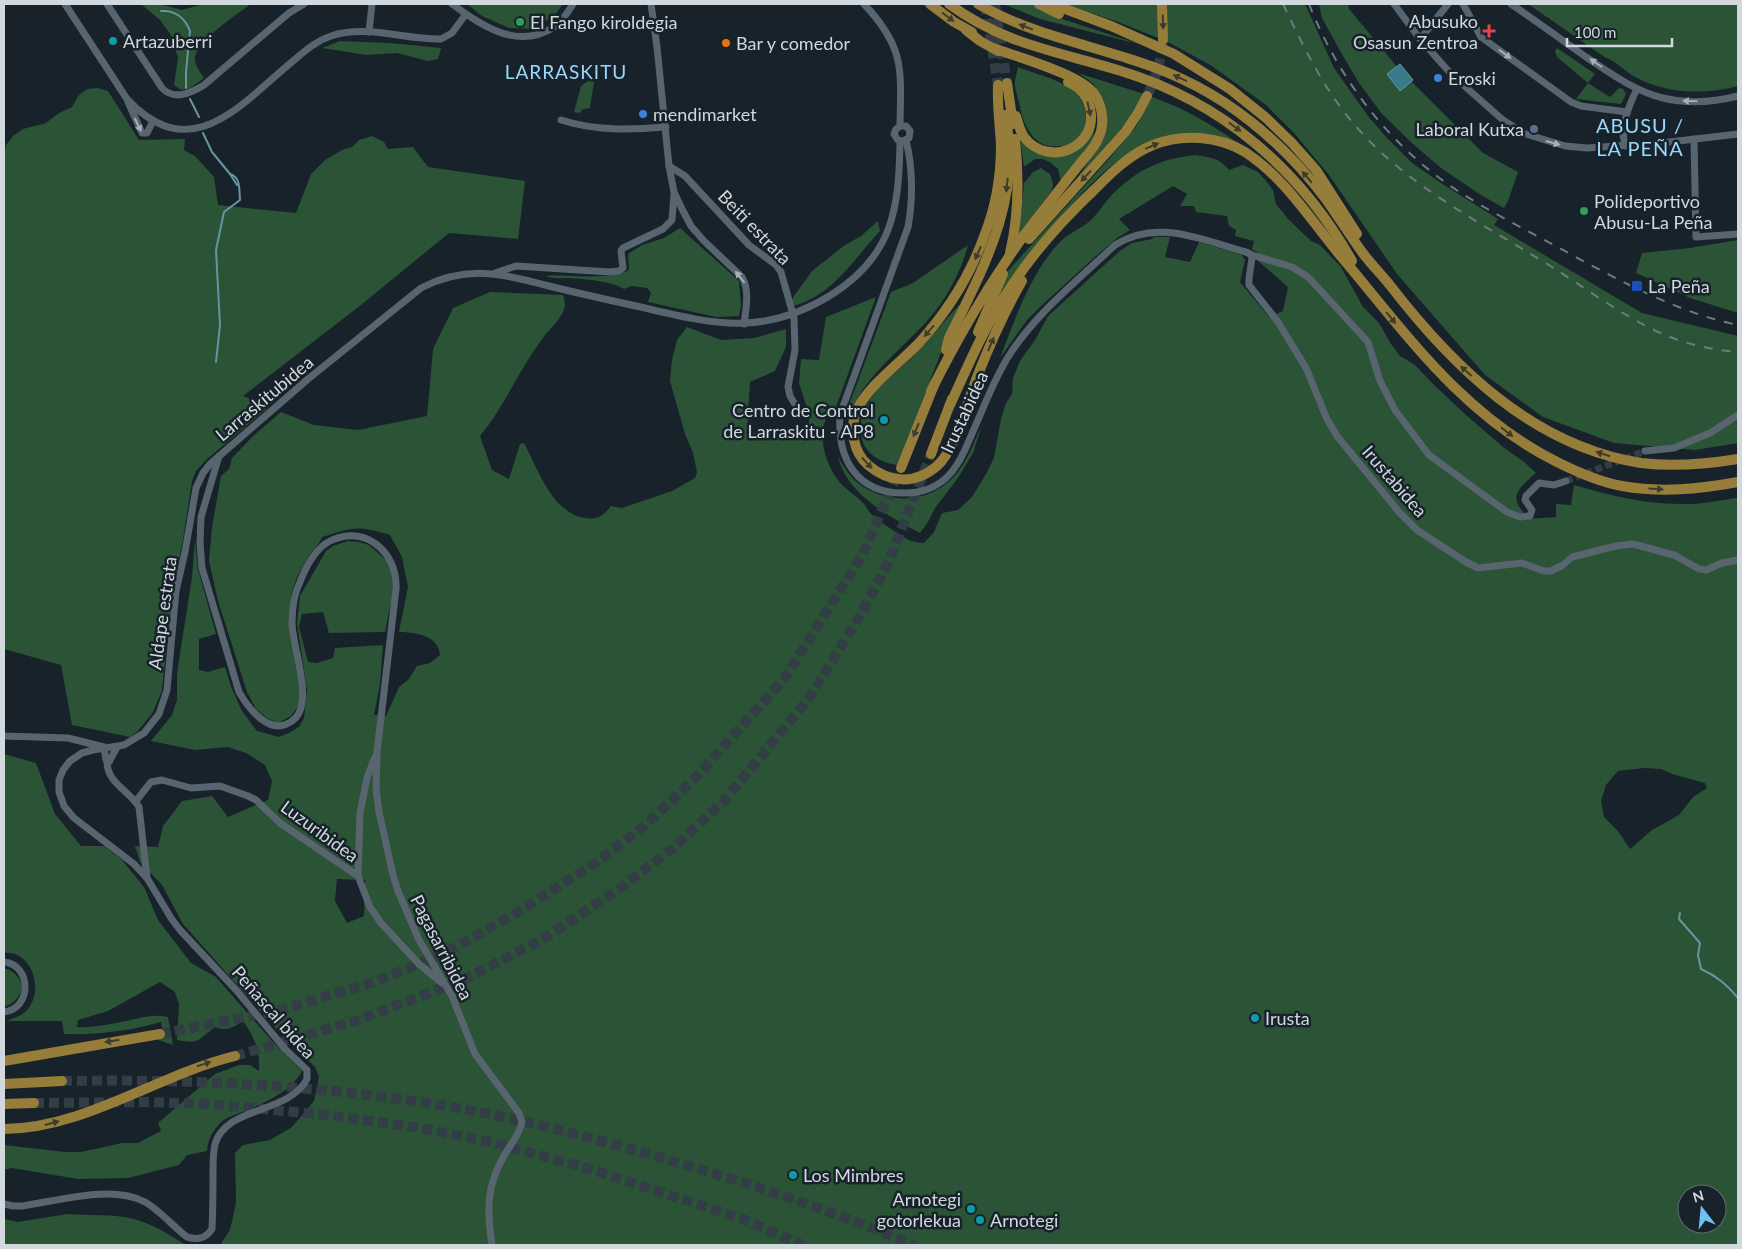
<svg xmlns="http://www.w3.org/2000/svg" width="1742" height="1249" viewBox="0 0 1742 1249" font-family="Lato,sans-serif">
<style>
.green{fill:#2a5435;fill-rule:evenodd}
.water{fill:#387a89;stroke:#6696a2}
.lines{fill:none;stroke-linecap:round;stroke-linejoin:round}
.stream{stroke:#6696a2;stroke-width:2}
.minor-tunnel{stroke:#333d46;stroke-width:7;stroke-dasharray:7 3.5;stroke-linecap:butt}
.highway-tunnel{stroke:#333d46;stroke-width:10;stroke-dasharray:10 5;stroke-linecap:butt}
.minor{stroke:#58656f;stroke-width:7}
.highway{stroke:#967d39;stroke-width:10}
.rail{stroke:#707a81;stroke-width:2;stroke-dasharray:9 9;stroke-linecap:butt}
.oneway{fill:#3d3d2f}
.oneway2{fill:#a7b0b7}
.leisure-dot{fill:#2e9e5b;stroke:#17222b;stroke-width:2}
.health-dot{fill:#e0444e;stroke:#17222b;stroke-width:2}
.culture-dot{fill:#0f9aa8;stroke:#17222b;stroke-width:2}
.food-dot{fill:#e8710a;stroke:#17222b;stroke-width:2}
.shop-dot{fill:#3f7fe0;stroke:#17222b;stroke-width:2}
.service-dot{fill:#5c6f8a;stroke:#17222b;stroke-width:2}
.transit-dot{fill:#1a4fb4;stroke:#17222b;stroke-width:2}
.labels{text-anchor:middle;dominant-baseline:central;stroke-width:5;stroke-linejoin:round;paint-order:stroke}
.poi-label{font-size:18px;fill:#d1d8de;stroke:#17222b;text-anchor:start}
.street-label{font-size:18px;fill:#d1d8de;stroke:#17222b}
.neighbourhood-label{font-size:19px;letter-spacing:1px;fill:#9bd8fc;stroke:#17222b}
.quarter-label{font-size:20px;letter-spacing:1px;fill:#9bd8fc;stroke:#17222b}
</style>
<rect width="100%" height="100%" fill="#17222b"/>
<g class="green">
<path d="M141 4H159L182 10 204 4H251C237 14 198 40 195 57 194 65 200 71 204 78L190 88 181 90 174 85 178 58 171 35 160 20Z"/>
<path d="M467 4H563L555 15 534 29 509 28 482 16Z"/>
<path d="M1003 4H1034L1056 17 1142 45 1040 19Z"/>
<path d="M1065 4H1305L1334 68 1368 116 1386 137 1412 163 1441 183 1498 219 1494 225 1642 313 1738 336V443L1695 450 1614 443 1543 417 1485 375 1397 274 1329 175 1294 133 1266 105 1212 66 1168 42 1118 22Z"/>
<path d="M1319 4H1348L1349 9 1399 69 1483 153 1518 172 1508 201 1504 208 1481 195 1441 168 1413 144 1382 114 1359 83 1339 49 1322 18Z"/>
<path d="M1528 4H1738V86C1704 95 1666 94 1635 77 1626 72 1613 59 1606 58Z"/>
<path d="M340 41 390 43 441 48 438 59 428 61 397 53 366 55 322 48Z"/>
<path d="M1557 48 1595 74 1588 83 1610 97 1619 88 1623 89 1626 94 1621 104 1576 99 1588 83 1557 57 1555 51Z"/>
<path d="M1018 67C1035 74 1056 78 1071 89 1087 100 1092 125 1077 139 1072 144 1065 146 1059 146 1037 149 1026 131 1021 112 1020 103 1016 94 1015 86 1014 80 1017 73 1018 67Z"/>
<path d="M1078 73 1144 94 1126 123 1078 177 1102 141 1101 99 1094 84Z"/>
<path d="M595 76 590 108 583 109 580 113 574 112 581 86Z"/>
<path d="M98 88 108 91 139 140 185 139 184 150 195 156 214 177 218 205 296 213 311 174 325 160 342 150 352 147 359 140 372 136 384 142 388 149 413 147 428 167 525 181 518 239 449 233 361 305 243 396 269 407 206 460 196 471 192 481 183 539 172 594 162 690 153 712 138 731 130 737 72 725 61 665 4 649V155L6 145 13 136 23 129 46 123 59 113 72 107 78 96 87 89Z"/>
<path d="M1152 97C1186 109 1210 124 1240 144 1233 142 1226 138 1219 136 1202 132 1179 132 1162 137 1098 156 1036 248 997 300L1006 273 1108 160 1137 125Z"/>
<path d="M1096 112 1093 141 1061 182 1058 169 1050 162 1043 159H1035L1024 167 1020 138 1048 156H1066L1075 152 1087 141Z"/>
<path d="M1195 155C1209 157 1220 158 1229 170L1243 165 1258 172 1267 182 1273 190 1276 204 1289 220 1311 241 1320 245 1341 267 1363 307 1379 323 1391 344 1400 356 1415 365 1433 384 1466 415 1503 447 1524 462 1536 473C1528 480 1513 491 1517 502 1519 508 1525 514 1528 519L1556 517V504L1571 505 1574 485C1609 495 1644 504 1681 504 1700 505 1719 500 1738 498V1245H220L230 1230 236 1203 235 1153 243 1145 270 1140 292 1127 314 1101 319 1077 315 1067 281 1034 183 924 162 885 140 862 135 846 158 847 163 826 182 801 212 796 228 817 268 800 272 781 265 765 246 753 228 747 195 750 151 741 172 715 177 700V673L192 577 195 540 198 569 216 634 199 639V670L208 672 225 667 232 689 242 711 257 731 279 737 289 733 299 727 304 718 307 690 297 623 300 596 326 551 333 546 348 541 359 542 369 545 387 561 391 570 393 584 392 598 385 632 329 633 323 612 302 614 299 627 308 662 317 663 333 658 335 648 383 645 380 684 374 715 386 716 399 687 409 679 417 666 430 663 440 655C439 636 416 632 399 632L408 587 402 557 390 535C358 525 353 527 322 537L319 543 308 557 298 575 292 591 289 612 301 688 299 705 291 716 278 723 267 718 256 709 247 692 218 601 209 561 212 527 221 476 229 469 232 458 253 436 281 412 314 425 358 430 427 416 433 349 453 308 490 292 563 295C564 298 565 303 565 306 563 318 549 329 543 338 519 369 505 406 480 436L492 470 509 479 520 444 524 443C538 469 552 513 585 518 598 520 603 516 611 506L622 508 672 491 695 478 697 472 693 453 685 434 670 381 672 360 677 340 687 327 721 340 754 338 786 329V347L775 371 750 382 747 432 774 435 788 427 809 432V414L799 383 801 359 819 360 826 317 876 297 832 418 829 413C815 434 826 467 841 484 848 491 858 497 864 504 867 507 868 511 871 514 876 519 906 540 912 541 916 542 920 543 924 543L934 532 942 513 958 510 972 497 986 474 994 458 1001 419 1006 403 1012 394 1013 378 1020 361 1035 340 1048 316 1121 250 1132 243 1152 239 1154 237H1170L1165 257 1190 262 1199 242 1242 255 1245 260 1240 282 1269 317 1283 311 1288 287 1257 260 1258 253 1252 249 1254 241 1235 236 1236 230 1229 226 1227 216 1196 212 1194 206H1180L1187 194 1173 186 1119 219 1130 230 1117 238 1096 256 1040 307 1027 320 1000 358C1015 319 1030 274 1059 243 1069 232 1082 229 1092 219 1098 213 1103 205 1109 198 1135 171 1158 159 1195 155ZM1644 768 1661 769 1672 774 1705 783 1707 788 1693 797 1679 815 1652 830 1630 849 1618 831 1604 817 1601 801 1606 785 1618 771ZM337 879 365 880 364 916 347 923 335 901ZM1687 1194H1717V1224H1687Z"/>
<path d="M1041 168 1050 174 1053 184 1052 190 1019 235 1024 183 1033 172Z"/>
<path d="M878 221 880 231C852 261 835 293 794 306L792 299 812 271 845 245 861 236Z"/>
<path d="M680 228 739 281 741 305 739 316 716 317 648 302 651 293 647 288 632 286 624 289C611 281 585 279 569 278 560 278 553 279 545 276 569 274 608 281 629 270L628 254 642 245 664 238Z"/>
<path d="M1738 240V313L1690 298 1636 273 1642 253 1690 248Z"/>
<path d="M968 245C961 272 946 300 927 321 901 350 859 381 849 418V405L891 292 913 283Z"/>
<path d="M960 304 897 465C882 463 866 455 862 439 853 399 896 376 919 350 933 335 946 319 960 304Z"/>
<path d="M982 425 973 453 958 478 935 508 928 522 920 533C888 516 847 494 838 457 844 467 850 477 859 484 885 503 922 504 947 483 965 469 973 444 982 425Z"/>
<path d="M4 754 36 763 55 814 81 846H104L122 860 144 887 158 920 191 963 216 977 273 1042 302 1071C288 1097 251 1108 225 1119 215 1127 208 1137 207 1151L187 1155 179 1165 128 1178 78 1179 12 1168 4 1170V1145L65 1152H81L122 1143H138L161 1131 158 1123 215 1074 239 1065H250L259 1071C260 1050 255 1038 243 1021 234 1027 226 1032 216 1027 197 1038 203 1045 177 1040L179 1004 175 992 160 982 108 1011 78 1020 77 1027C91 1028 106 1025 121 1022 137 1019 152 1013 168 1017L173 1045 156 1039 164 1037 161 1022C130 1031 96 1035 64 1034L62 1021H6C12 1019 18 1017 24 1013 41 999 38 967 19 956 14 953 9 953 4 952Z"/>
<path d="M4 968C27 975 27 999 4 1007Z"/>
<path d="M67 1214C90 1216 115 1213 137 1220 155 1225 171 1236 186 1245H4V1219L18 1222Z"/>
</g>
<path class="water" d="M1400 64 1413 80 1400 91 1387 74Z"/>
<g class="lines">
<g class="stream">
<path d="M161 11C175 10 185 18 190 31L186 72V88"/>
<path d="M190 99 199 117"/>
<path d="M203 133 212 152 230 174 237 185"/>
<path d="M216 362 220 325 216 250 224 212 240 200C239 190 241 177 230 174"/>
<path d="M1680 913 1679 919 1700 943 1698 955 1701 969C1717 976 1727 985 1738 998"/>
</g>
<path class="minor-tunnel" d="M1566 481 1645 451"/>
<g class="highway-tunnel">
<path d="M985 4 998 85"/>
<path d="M995 4 1007 83"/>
<path d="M1147 96C1156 78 1161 61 1163 41"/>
<path d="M160 1034 280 1010 371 983 414 966 458 946 518 912 594 864 648 823 698 775 784 679 863 554 899 471"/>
<path d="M235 1056 358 1020 461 981 543 939 616 891 672 849 723 802 810 697 860 616 889 561 931 454"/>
<path d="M62 1081C179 1079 296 1084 413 1101 493 1112 571 1132 648 1154 739 1180 828 1209 914 1245"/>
<path d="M34 1103 149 1102 210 1104 327 1115 421 1128 499 1144 593 1170 743 1219 803 1245"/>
</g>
<g class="minor">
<path d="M65 4 127 99C191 168 241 104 293 61 305 51 316 41 331 36 366 24 405 40 441 39L452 33 466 14"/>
<path d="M107 4 162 88C174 101 191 93 204 85L289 13 304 4"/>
<path d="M452 4C481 25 517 51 554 27 562 22 568 12 573 4"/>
<path d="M651 4 657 47 669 166 674 192 683 211 691 226 704 241 742 277C750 291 746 308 744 324"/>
<path d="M864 4C905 48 901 68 900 126L896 129 894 134 897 139 900 141"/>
<path d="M1394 4 1420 39 1452 75 1503 120 1523 133 1565 146 1587 148 1661 143 1738 134"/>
<path d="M1463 4 1481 37 1571 102 1581 106 1627 112"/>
<path d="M1511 4C1536 21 1561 39 1586 57 1610 73 1634 91 1663 98 1688 104 1714 102 1738 96"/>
<path d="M369 32 372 4"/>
<path d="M1420 39 1448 4"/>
<path d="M128 102 142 133H147L153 121"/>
<path d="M561 120C596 131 630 130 666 127"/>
<path d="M900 126H906L910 131 909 138 903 141"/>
<path d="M1694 139 1696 237 1738 234"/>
<path d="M906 141C913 167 913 200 908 227L840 415C837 459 857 494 905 493 920 493 935 488 946 478 960 465 967 445 974 429 985 404 994 380 1008 357 1036 313 1078 280 1115 245 1158 218 1202 240 1246 252L1252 255 1292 267 1308 277 1368 342 1380 381 1395 410 1429 455 1507 512 1520 517 1530 516 1532 510 1525 500 1526 496 1539 483 1554 485 1566 481"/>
<path d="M1626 146C1618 131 1630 103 1637 89"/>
<path d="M669 166 685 176 749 245 776 265 781 272 794 318 795 350 788 387 790 396 799 411"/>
<path d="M1252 255C1252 265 1248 276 1249 285L1278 322 1306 368 1327 419 1337 436 1399 512 1417 530 1466 562 1478 568 1522 563 1544 571H1551L1563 565 1572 557 1616 546 1633 544 1674 555 1699 569 1706 570 1722 563 1738 560"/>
<path d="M495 273 516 266 610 272 619 271 623 268 621 251 623 248 663 229 672 220 674 194"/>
<path d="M1645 451 1674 448 1710 433 1738 415"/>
<path d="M219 456 201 517 200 543 202 568 239 692C249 709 270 737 292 721 316 705 292 647 292 623 292 609 294 594 300 582 305 569 313 553 325 544 361 521 398 550 396 589L377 752 376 788 379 812 393 875 398 891 419 940 452 996 475 1054 519 1113 522 1122C520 1134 510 1145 504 1156 486 1186 487 1212 492 1245"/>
<path d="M4 736 68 738 104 747"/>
<path d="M104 748 106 760 109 762 117 747"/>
<path d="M375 757 367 778 360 813 358 876 370 907 381 923 419 964 442 983"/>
<path d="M107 762C107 783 130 791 139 807L147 878"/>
<path d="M136 801 151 782 162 780 191 788 220 786 248 796 256 800 280 823 358 876"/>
<path d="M4 962C32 965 32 1009 4 1012"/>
<path d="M4 1204 13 1206H22C58 1201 112 1184 145 1202 158 1209 174 1227 187 1237 198 1240 205 1239 212 1229 213 1209 213 1190 213 1171 213 1162 213 1152 215 1144 226 1106 289 1114 307 1079V1070L285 1049 237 991 180 930 171 918 147 878 134 864 74 818 64 806 59 792V780L63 770 70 761 82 753 93 750 124 745 144 733 159 714 167 690 176 591 185 552 196 488 203 473 210 464 308 379 421 288C468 264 501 274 549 286 581 294 613 301 645 308 716 325 765 336 831 295 893 256 899 209 900 141"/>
</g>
<g class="highway">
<path d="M930 4 954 22 972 32"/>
<path d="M949 4C1005 45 1057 51 1121 71 1222 102 1300 169 1352 261"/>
<path d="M978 4C1028 33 1082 43 1136 61 1177 74 1216 94 1250 121 1278 143 1304 170 1325 198 1338 216 1349 234 1362 252 1370 263 1380 273 1389 284 1453 367 1533 446 1641 463 1673 467 1707 464 1738 459"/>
<path d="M1039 4 1059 14"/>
<path d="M1052 4 1111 26 1174 54 1230 89 1265 117 1292 143 1316 170 1357 234"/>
<path d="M1162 4 1163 40"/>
<path d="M966 30 980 41 998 51"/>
<path d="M1007 83 1013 124"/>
<path d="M998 85C997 105 1000 125 1001 145 1001 175 996 206 985 234 971 274 947 312 919 343 901 362 867 387 857 410 849 428 853 452 868 465 889 483 915 485 937 466 956 449 967 402 977 377 990 344 1004 312 1022 281"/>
<path d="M1016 116C1018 123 1020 131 1024 137 1049 169 1099 147 1090 108 1087 95 1079 87 1068 82"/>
<path d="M1029 239 1126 131 1138 113 1147 96"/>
<path d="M1010 253C1019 216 1019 177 1015 139"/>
<path d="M978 332 1003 274"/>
<path d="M946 350 949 338C984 267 1023 197 1005 115"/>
<path d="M931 391C958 337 987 287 1022 238 1040 214 1059 190 1078 166 1085 157 1094 149 1098 139 1105 125 1103 108 1095 95 1083 75 1017 57 993 48"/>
<path d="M950 405C967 368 983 330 1005 296 1030 256 1060 222 1094 190 1111 173 1130 154 1153 145 1182 133 1219 136 1245 152 1284 177 1310 219 1339 254 1406 333 1461 414 1557 462 1577 472 1599 482 1622 486 1661 493 1699 489 1738 482"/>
<path d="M931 454 952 399"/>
<path d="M901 468 934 385"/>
<path d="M4 1061 160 1034"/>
<path d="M4 1084 62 1081"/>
<path d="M4 1104 34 1103"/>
<path d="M4 1129C86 1128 157 1075 235 1056"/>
</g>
<g class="rail">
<path d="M1283 4C1305 50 1326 94 1361 132 1411 188 1488 227 1552 267 1587 289 1627 319 1665 335 1689 345 1713 350 1738 352"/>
<path d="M1309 4C1339 80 1391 148 1461 193 1497 216 1536 235 1574 256 1626 284 1680 313 1738 325"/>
</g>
</g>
<defs><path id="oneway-solid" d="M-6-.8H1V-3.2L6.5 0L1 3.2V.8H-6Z" transform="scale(1.25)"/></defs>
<g class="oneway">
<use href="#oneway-solid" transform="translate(948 17) rotate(37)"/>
<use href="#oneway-solid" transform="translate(1163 22) rotate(88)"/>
<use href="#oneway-solid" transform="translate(1026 27) rotate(-159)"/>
<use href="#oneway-solid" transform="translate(1180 78) rotate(-155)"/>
<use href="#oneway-solid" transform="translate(1089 109) rotate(78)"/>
<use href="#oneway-solid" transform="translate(1235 127) rotate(36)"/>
<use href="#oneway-solid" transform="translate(1152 146) rotate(-23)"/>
<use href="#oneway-solid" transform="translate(1086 176) rotate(133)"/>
<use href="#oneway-solid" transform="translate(1307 177) rotate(-130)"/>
<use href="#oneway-solid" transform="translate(1007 185) rotate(96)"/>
<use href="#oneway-solid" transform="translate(978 253) rotate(114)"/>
<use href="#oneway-solid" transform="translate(1391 318) rotate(51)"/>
<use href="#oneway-solid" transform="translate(929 331) rotate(131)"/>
<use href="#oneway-solid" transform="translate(991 344) rotate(-67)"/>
<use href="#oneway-solid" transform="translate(1466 371) rotate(-139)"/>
<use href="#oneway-solid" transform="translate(916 430) rotate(112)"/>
<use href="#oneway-solid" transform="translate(1507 432) rotate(38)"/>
<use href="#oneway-solid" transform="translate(1603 454) rotate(-163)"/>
<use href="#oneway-solid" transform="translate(867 463) rotate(47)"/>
<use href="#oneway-solid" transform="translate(1656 489) rotate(4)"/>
<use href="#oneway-solid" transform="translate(112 1041) rotate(171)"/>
<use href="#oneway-solid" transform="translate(204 1064) rotate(-18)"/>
<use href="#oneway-solid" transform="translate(52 1123) rotate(-15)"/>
</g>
<g class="oneway2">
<use href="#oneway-solid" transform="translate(1505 54) rotate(36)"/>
<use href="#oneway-solid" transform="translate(1596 63) rotate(-145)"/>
<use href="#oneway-solid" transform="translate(1690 101) rotate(-178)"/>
<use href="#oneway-solid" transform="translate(138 125) rotate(65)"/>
<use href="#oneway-solid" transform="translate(1553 143) rotate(15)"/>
<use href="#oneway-solid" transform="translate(740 277) rotate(-128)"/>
</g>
<g class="leisure-dot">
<circle cx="520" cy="22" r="5"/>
<circle cx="1584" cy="211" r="5"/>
</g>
<path class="health-dot" d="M1486.5 23.5h5v5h5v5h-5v5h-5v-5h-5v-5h5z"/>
<g class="culture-dot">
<circle cx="113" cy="41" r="5"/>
<circle cx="884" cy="420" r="5"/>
<circle cx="1255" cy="1018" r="5"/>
<circle cx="793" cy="1175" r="5"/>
<circle cx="971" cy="1209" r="5"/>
<circle cx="980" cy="1220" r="5"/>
</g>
<circle class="food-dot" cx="726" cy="43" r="5"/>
<g class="shop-dot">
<circle cx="1438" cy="78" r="5"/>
<circle cx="643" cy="114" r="5"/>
</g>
<circle class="service-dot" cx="1534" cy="129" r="5"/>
<rect class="transit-dot" x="1631" y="280" width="12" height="12" rx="2.5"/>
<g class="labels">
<g class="poi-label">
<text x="1478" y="21" text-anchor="end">Abusuko<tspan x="1478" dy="21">Osasun Zentroa</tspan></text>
<text x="530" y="22">El Fango kiroldegia</text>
<text x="123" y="41">Artazuberri</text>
<text x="736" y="43">Bar y comedor</text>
<text x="1448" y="78">Eroski</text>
<text x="653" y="114">mendimarket</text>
<text x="1524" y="129" text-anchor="end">Laboral Kutxa</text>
<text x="1594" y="201">Polideportivo<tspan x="1594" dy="21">Abusu-La Peña</tspan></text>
<text x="1648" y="286">La Peña</text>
<text x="874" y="410" text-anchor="end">Centro de Control<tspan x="874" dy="21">de Larraskitu - AP8</tspan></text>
<text x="1265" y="1018">Irusta</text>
<text x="803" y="1175">Los Mimbres</text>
<text x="961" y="1199" text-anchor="end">Arnotegi<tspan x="961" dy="21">gotorlekua</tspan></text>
<text x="990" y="1220">Arnotegi</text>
</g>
<g class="street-label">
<text transform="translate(755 227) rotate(46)">Beiti estrata</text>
<text transform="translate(264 398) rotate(-40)">Larraskitubidea</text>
<text transform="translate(964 412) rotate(-65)">Irustabidea</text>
<text transform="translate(1395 481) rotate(49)">Irustabidea</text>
<text transform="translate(162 613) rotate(-82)">Aldape estrata</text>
<text transform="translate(320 831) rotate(36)">Luzuribidea</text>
<text transform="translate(442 947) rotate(63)">Pagasarribidea</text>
<text transform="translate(274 1012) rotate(49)">Peñascal bidea</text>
</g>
<g class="neighbourhood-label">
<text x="566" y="71">LARRASKITU</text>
</g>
<g class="quarter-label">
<text x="1640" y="125">ABUSU /<tspan x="1640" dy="23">LA PEÑA</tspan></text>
</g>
</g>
<rect width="1742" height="1249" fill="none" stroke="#d1d8de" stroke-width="10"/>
<g transform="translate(1702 1209) rotate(344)"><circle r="24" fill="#17222b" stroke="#616b73"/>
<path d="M0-4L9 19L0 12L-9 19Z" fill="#6dc2f3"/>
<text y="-8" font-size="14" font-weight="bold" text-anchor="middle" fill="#d1d8de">N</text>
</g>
<path d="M1567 38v8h105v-8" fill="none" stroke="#d1d8de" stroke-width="2.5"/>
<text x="1574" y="38" font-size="15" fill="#d1d8de" stroke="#17222b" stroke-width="4" paint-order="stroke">100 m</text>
</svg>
